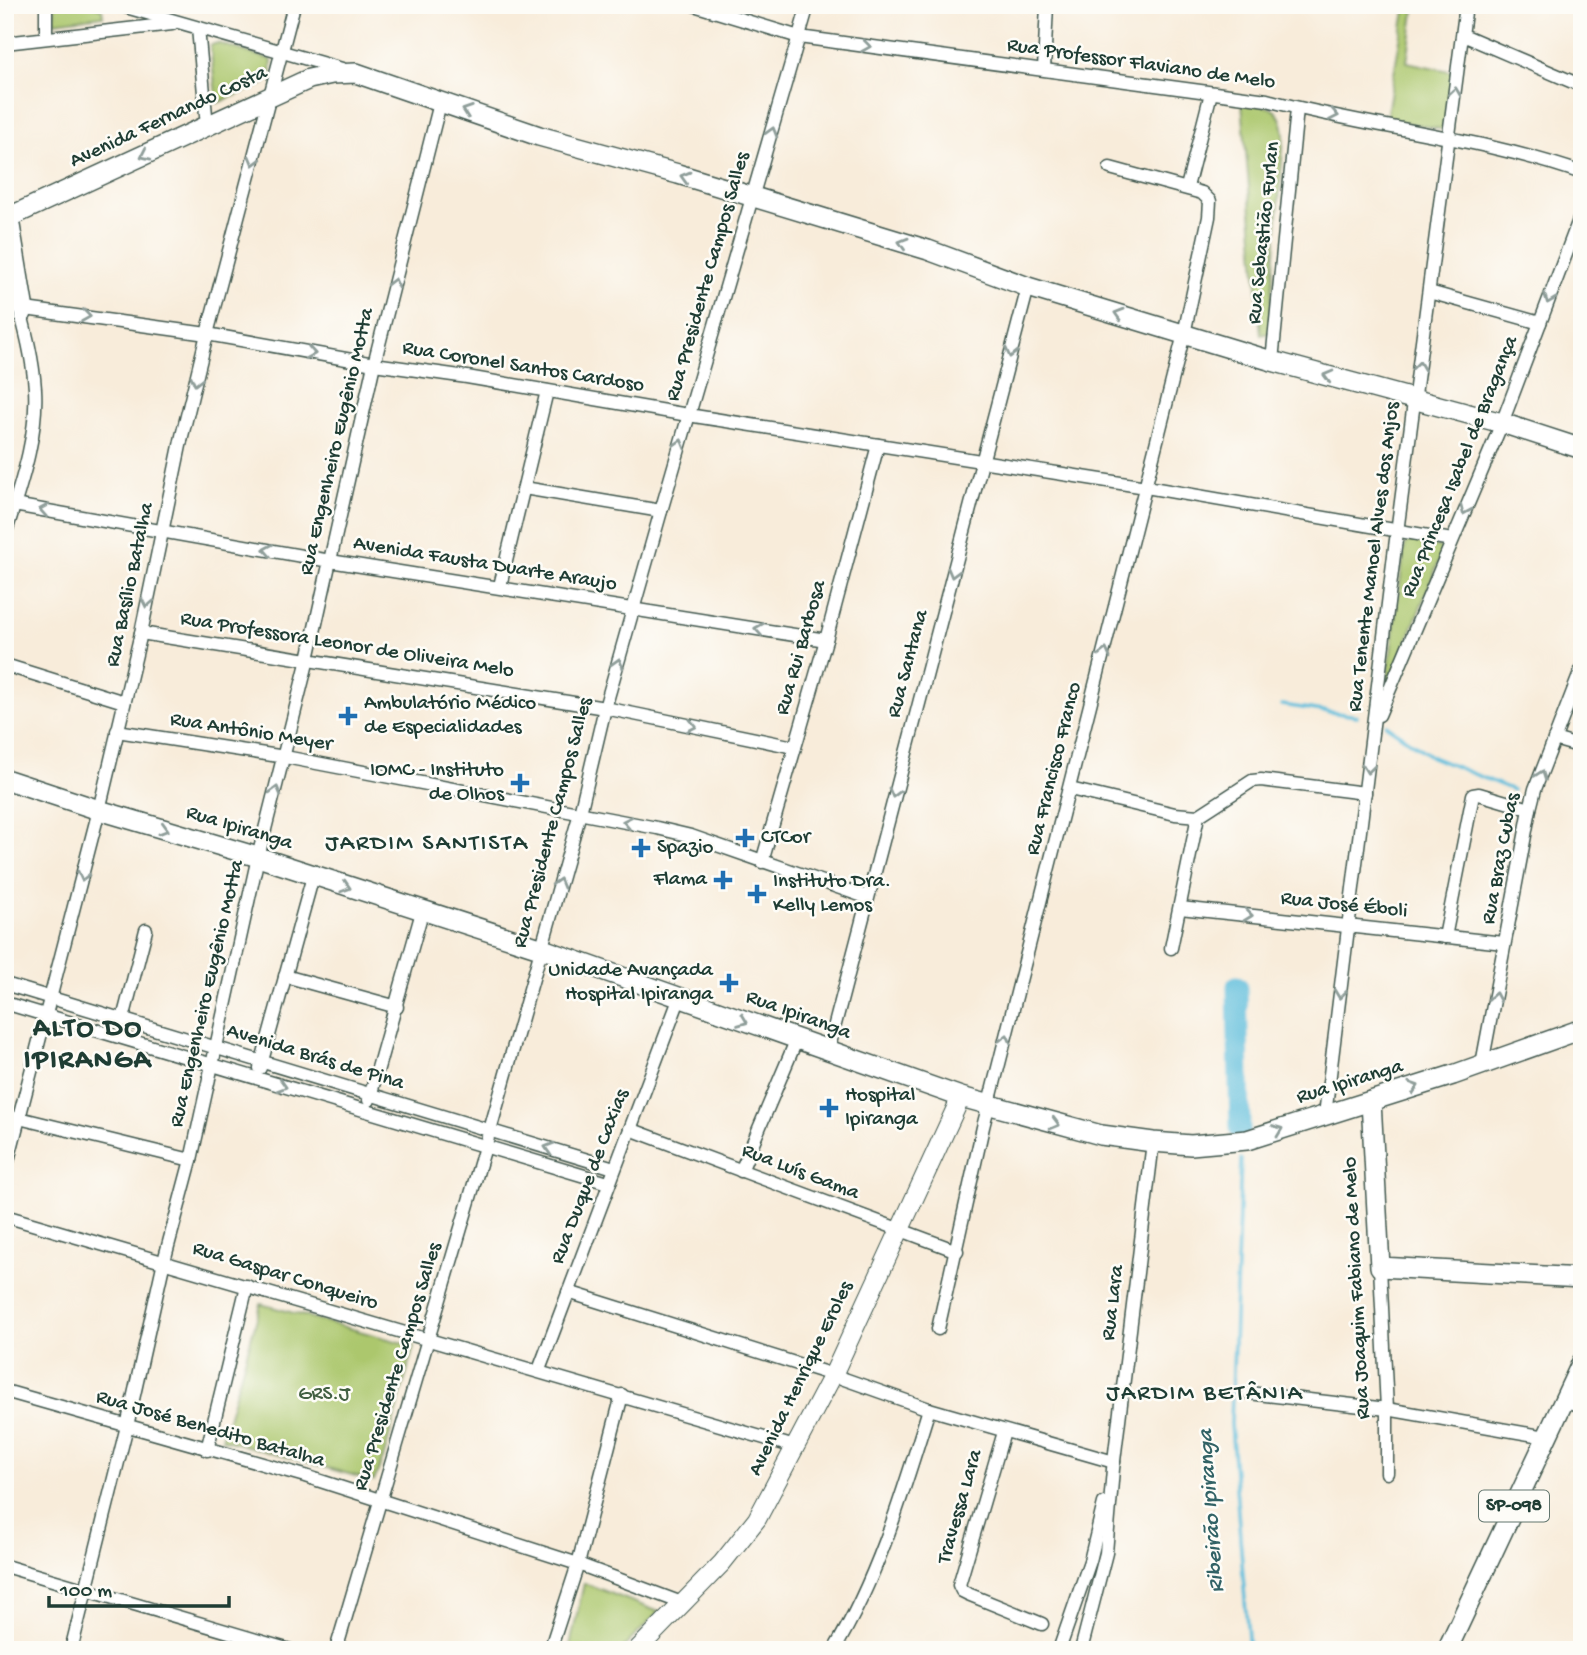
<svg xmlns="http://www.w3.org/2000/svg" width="1587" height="1655" viewBox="0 0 1587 1655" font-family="'Gochi Hand',sans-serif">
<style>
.green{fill:#acc76d;stroke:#668250;stroke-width:2}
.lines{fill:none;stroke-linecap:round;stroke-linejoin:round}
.stream{stroke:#5dbddb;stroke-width:3.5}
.river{stroke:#5dbddb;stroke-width:21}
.street-casing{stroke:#40574d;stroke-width:15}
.secondary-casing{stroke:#40574d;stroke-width:20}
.primary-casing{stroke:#40574d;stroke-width:22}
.street{stroke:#fff;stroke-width:12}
.secondary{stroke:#fff;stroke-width:18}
.primary{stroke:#fff;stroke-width:19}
.oneway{stroke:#8f9e9a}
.poi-dot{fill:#1f6fb2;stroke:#fdfcf7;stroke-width:2.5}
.labels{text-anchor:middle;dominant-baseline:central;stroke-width:5;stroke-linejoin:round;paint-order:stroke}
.shield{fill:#fdfcf7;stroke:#62766e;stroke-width:2}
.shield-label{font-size:19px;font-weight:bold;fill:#1f3d34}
.street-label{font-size:21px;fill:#1f3d34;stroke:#fdfcf7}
.poi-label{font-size:21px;fill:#1f3d34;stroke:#fdfcf7;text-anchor:start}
.park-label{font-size:21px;fill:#426042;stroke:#fdfcf7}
.water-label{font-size:23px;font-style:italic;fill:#326366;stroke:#fdfcf7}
.quarter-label{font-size:24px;letter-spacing:2px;fill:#1f3d34;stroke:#fdfcf7}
.district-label{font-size:28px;font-weight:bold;letter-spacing:2px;fill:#1f3d34;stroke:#fdfcf7}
</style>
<rect width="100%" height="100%" fill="#fdfcf7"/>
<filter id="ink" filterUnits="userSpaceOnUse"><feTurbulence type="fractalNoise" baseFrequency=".0143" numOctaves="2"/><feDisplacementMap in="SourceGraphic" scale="14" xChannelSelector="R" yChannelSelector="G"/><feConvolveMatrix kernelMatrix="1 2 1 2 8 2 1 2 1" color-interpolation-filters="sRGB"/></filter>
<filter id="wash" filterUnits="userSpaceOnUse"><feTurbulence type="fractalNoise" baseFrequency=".00686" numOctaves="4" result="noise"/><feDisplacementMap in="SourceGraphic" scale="28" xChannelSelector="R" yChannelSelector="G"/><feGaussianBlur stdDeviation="1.57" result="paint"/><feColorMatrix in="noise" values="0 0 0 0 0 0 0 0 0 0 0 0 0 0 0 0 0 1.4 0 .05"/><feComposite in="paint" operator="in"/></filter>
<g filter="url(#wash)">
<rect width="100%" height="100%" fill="#f8ecda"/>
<g class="green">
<path d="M55 5H93L102 9 103 16 54 22Z"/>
<path d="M1406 5H1415L1407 62 1454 72 1446 130 1386 119Z"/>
<path d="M218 43 272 60 271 76 264 84 217 103 210 45Z"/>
<path d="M1242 103C1267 106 1281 104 1284 134L1269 333 1261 335Z"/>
<path d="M1409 540 1444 548 1385 696 1405 545Z"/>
<path d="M261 1304 414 1346 384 1456 374 1481 222 1439Z"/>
<path d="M584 1583 659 1612 621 1650H569Z"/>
</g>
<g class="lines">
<g class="stream">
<path d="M1282 705 1357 716"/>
<path d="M1386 725 1432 757 1513 790"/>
<path d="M1241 1159 1231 1424 1249 1650"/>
</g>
<path class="river" d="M1237 986 1240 1130"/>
</g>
</g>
<g filter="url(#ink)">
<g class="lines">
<g class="street-casing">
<g id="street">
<path d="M119 5 342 69"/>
<path d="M694 5 799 37 1267 100C1371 128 1480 137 1582 173"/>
<path d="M198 28 207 126"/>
<path d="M1463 35 1582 86"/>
<path d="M46 37V5"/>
<path d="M5 43 172 24"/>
<path d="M1044 69 1047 5"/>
<path d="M1187 187 1211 93"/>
<path d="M12 216 27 307 25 315"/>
<path d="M5 248C14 296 32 341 35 389 38 438 19 489 5 535"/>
<path d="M1429 292 1540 323"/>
<path d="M18 308 207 334 374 364 467 377 688 415 1146 487 1452 540"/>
<path d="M1272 361 1297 109"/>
<path d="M524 488 661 511"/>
<path d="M14 505 330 561 826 640"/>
<path d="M500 586 547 391"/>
<path d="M141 633 605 708 794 747"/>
<path d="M5 665 124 702"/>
<path d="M1379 715 1502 423 1582 212"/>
<path d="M117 731 285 757 657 828 691 836 866 897"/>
<path d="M1554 739 1582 747"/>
<path d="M1070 789 1175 814 1198 816"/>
<path d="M1198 816 1252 781 1261 780 1365 793"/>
<path d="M762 862 826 640 878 445"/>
<path d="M1180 908 1504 943"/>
<path d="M1445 937 1473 795 1479 794 1530 809"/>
<path d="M1171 948 1198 816"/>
<path d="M285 976 397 1007"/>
<path d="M5 984 614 1168"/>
<path d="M5 1003 608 1183"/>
<path d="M123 1019 146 930"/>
<path d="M828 1051 1028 287"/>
<path d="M1482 1064 1530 809 1535 789 1582 668"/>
<path d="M260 1068 313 876"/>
<path d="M369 1100 422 912"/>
<path d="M1325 1115 1394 555 1466 5"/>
<path d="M19 1118 191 1160"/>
<path d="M630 1129 957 1251"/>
<path d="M741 1171 796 1041"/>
<path d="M5 1172 99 810 141 633 182 436 207 334 294 5"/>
<path d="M5 1216 795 1447"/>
<path d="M1380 1267 1387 1409V1473"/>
<path d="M568 1292 833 1375 929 1409 1114 1462"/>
<path d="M938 1329 983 1127 1184 334 1209 217 1210 201 1202 193 1110 168"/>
<path d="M539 1370 680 997"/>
<path d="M5 1391 305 1476 578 1564 682 1603"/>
<path d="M1249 1393 1387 1409 1546 1437"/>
<path d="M1564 1399 1582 1407"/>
<path d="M1004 1432 959 1585 962 1591 968 1594 1042 1624"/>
<path d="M207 1450 247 1286"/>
<path d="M5 1566 290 1650"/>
<path d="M71 1650 127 1426 164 1261 191 1160 258 857 308 659 374 364 440 103"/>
<path d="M336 1650 490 1130 580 813 605 708 661 511 808 5"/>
<path d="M550 1650 578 1564 622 1395"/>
<path d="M834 1650C879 1575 903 1492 929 1409"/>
<path d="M1059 1650 1090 1561 1104 1503"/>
<path d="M1081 1650 1106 1553 1113 1469 1153 1142"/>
</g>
</g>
<g class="secondary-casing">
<path id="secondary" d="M637 1650 722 1563 757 1519 833 1375 961 1097"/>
</g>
<g class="primary-casing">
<g id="primary">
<path d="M5 219 309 79 332 74 356 73 539 136 678 174 928 250 1028 287 1272 361 1502 423 1582 449"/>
<path d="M5 779 99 810 258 857 540 948 961 1097 1101 1135 1153 1142 1191 1145 1247 1140 1453 1075 1582 1029"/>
<path d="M1371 1101 1380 1267 1582 1278"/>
<path d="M1447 1650 1582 1362"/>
</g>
</g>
<use href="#street" class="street"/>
<use href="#secondary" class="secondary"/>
<use href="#primary" class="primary"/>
</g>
<defs><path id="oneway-chevron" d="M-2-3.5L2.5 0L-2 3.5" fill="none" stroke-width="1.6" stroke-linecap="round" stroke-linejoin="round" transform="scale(1.75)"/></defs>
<g class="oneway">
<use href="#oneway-chevron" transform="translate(866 46) rotate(8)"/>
<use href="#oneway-chevron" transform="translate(1455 92) rotate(-82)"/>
<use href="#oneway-chevron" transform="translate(467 111) rotate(-161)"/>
<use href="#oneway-chevron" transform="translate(1334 115) rotate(11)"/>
<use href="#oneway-chevron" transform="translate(772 132) rotate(-74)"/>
<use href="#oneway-chevron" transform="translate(145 155) rotate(155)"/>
<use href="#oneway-chevron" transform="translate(254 161) rotate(105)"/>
<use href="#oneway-chevron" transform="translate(685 177) rotate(-164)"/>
<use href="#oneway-chevron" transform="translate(903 243) rotate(-163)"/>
<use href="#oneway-chevron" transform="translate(394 283) rotate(-76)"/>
<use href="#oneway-chevron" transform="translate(1549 299) rotate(111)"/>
<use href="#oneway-chevron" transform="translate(1119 314) rotate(-163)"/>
<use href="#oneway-chevron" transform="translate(86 316) rotate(8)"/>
<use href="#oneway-chevron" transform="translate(311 353) rotate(10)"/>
<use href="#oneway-chevron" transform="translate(1011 353) rotate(104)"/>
<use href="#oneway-chevron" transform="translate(1419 366) rotate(-83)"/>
<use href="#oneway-chevron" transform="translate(1328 376) rotate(-165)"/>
<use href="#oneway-chevron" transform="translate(196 381) rotate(104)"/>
<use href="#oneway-chevron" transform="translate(680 444) rotate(-74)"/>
<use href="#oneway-chevron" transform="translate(44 510) rotate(-170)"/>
<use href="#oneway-chevron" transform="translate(1465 510) rotate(113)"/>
<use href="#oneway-chevron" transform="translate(268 550) rotate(-170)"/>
<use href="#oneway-chevron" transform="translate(953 573) rotate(105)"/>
<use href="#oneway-chevron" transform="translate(147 603) rotate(101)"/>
<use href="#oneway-chevron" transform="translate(759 629) rotate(-171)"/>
<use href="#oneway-chevron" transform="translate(1105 653) rotate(-76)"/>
<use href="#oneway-chevron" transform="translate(618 663) rotate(-74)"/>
<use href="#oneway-chevron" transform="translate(692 726) rotate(11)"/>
<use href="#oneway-chevron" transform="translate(1368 769) rotate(97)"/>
<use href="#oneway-chevron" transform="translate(1541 775) rotate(-70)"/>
<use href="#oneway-chevron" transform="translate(276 791) rotate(-75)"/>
<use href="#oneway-chevron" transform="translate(894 793) rotate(105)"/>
<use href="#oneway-chevron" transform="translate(627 822) rotate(-169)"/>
<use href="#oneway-chevron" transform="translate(164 829) rotate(16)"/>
<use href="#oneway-chevron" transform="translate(83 876) rotate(104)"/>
<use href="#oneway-chevron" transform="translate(559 883) rotate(-74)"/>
<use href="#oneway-chevron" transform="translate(346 887) rotate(18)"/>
<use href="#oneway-chevron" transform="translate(1248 915) rotate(6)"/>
<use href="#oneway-chevron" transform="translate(1340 994) rotate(97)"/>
<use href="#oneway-chevron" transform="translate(1495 997) rotate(-80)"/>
<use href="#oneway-chevron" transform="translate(743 1021) rotate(21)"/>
<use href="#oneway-chevron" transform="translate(1006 1039) rotate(-76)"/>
<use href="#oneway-chevron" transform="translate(282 1086) rotate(16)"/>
<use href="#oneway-chevron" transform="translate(1414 1087) rotate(-18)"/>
<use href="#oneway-chevron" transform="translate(1055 1124) rotate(15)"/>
<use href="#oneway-chevron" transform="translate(1278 1130) rotate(-21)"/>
<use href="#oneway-chevron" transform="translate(549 1148) rotate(-163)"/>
</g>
</g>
<g class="poi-dot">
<path d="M344.5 705.5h7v7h7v7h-7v7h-7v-7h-7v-7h7z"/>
<path d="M516.5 772.5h7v7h7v7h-7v7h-7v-7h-7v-7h7z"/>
<path d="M741.5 827.5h7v7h7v7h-7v7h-7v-7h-7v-7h7z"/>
<path d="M637.5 837.5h7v7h7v7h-7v7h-7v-7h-7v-7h7z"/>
<path d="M719.5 869.5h7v7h7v7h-7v7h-7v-7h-7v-7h7z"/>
<path d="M753.5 883.5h7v7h7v7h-7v7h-7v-7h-7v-7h7z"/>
<path d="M725.5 972.5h7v7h7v7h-7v7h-7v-7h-7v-7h7z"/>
<path d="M825.5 1097.5h7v7h7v7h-7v7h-7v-7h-7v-7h7z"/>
</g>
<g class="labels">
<rect class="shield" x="1479" y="1490.5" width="70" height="31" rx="5"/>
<g class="shield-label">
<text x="1514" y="1506">SP-098</text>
</g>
<g class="street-label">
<text transform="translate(1141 65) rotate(8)">Rua Professor Flaviano de Melo</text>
<text transform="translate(169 118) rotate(-25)">Avenida Fernando Costa</text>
<text transform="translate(1265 233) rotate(-84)">Rua Sebastião Furlan</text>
<text transform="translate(709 277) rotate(-74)">Rua Presidente Campos Salles</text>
<text transform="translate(523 368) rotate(9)">Rua Coronel Santos Cardoso</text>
<text transform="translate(338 442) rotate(-77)">Rua Engenheiro Eugênio Motta</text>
<text transform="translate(1461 467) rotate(-68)">Rua Princesa Isabel de Bragança</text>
<text transform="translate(1375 557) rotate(-83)">Rua Tenente Manoel Alves dos Anjos</text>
<text transform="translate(485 565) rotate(9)">Avenida Fausta Duarte Araujo</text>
<text transform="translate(131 585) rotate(-78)">Rua Basílio Batalha</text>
<text transform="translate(347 646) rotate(9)">Rua Professora Leonor de Oliveira Melo</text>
<text transform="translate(802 648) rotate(-74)">Rua Rui Barbosa</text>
<text transform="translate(909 664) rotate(-75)">Rua Santana</text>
<text transform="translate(251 733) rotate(9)">Rua Antônio Meyer</text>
<text transform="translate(1055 769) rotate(-76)">Rua Francisco Franco</text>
<text transform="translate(554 823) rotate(-75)">Rua Presidente Campos Salles</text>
<text transform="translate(239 829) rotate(17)">Rua Ipiranga</text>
<text transform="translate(1502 859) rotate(-79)">Rua Braz Cubas</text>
<text transform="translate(1344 906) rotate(6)">Rua José Éboli</text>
<text transform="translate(208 994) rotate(-77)">Rua Engenheiro Eugênio Motta</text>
<text transform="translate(798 1016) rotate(20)">Rua Ipiranga</text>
<text transform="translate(315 1058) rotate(17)">Avenida Brás de Pina</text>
<text transform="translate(1350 1083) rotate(-17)">Rua Ipiranga</text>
<text transform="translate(800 1173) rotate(21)">Rua Luís Gama</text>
<text transform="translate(591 1177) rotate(-69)">Rua Duque de Caxias</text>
<text transform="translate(285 1277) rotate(17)">Rua Gaspar Conqueiro</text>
<text transform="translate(1358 1288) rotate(-93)">Rua Joaquim Fabiano de Melo</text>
<text transform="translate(1114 1303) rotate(-83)">Rua Lara</text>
<text transform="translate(399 1367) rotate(-73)">Rua Presidente Campos Salles</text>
<text transform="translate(802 1379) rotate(-64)">Avenida Henrique Eroles</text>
<text transform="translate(210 1430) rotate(16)">Rua José Benedito Batalha</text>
<text transform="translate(961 1507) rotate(-74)">Travessa Lara</text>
</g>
<g class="poi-label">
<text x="364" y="704">Ambulatório Médico<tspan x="364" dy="24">de Especialidades</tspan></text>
<text x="504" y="771" text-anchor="end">IOMC - Instituto<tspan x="504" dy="24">de Olhos</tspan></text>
<text x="761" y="838">CTCor</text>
<text x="657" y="848">Spazio</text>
<text x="707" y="880" text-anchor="end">Flama</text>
<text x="773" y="882">Instituto Dra.<tspan x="773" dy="24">Kelly Lemos</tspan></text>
<text x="713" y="971" text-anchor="end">Unidade Avançada<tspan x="713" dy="24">Hospital Ipiranga</tspan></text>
<text x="845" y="1096">Hospital<tspan x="845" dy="24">Ipiranga</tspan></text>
</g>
<g class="park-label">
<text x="324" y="1395">GRS.J</text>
</g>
<g class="water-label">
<text transform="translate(1212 1511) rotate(-94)">Ribeirão Ipiranga</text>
</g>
<g class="quarter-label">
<text x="427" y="844">JARDIM SANTISTA</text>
<text x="1205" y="1394">JARDIM BETÂNIA</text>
</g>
<g class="district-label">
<text x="88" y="1029">ALTO DO<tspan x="88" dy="32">IPIRANGA</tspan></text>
</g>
</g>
<rect width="1587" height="1655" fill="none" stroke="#fdfcf7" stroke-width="28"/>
<path d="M49 1596v10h180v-10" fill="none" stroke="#1f3d34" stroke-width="3.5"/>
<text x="60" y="1596" font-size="21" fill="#1f3d34" stroke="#fdfcf7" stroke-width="5" paint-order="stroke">100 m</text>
</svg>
